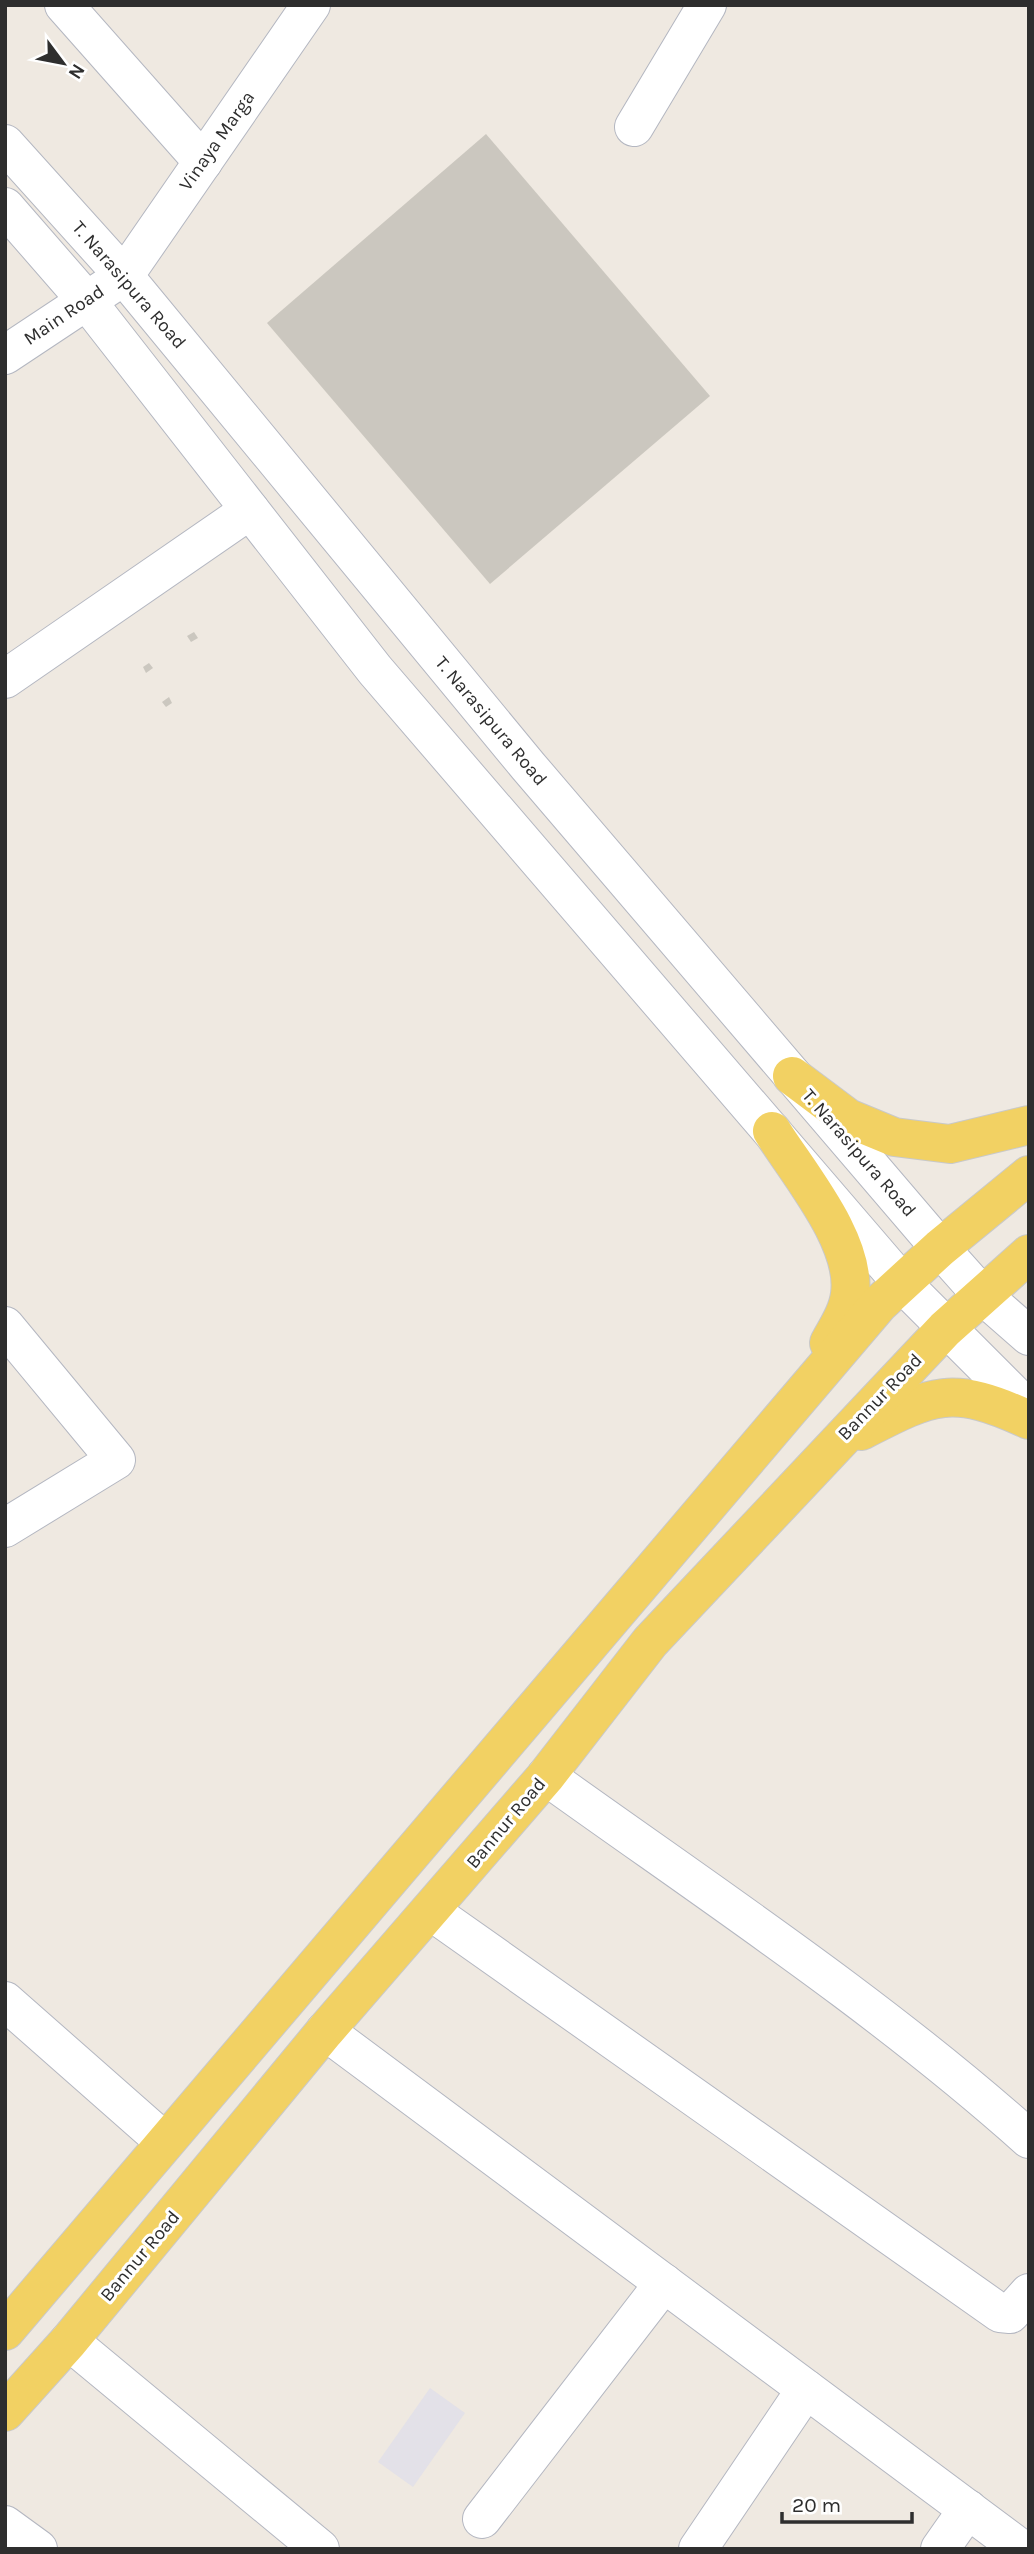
<svg xmlns="http://www.w3.org/2000/svg" width="1034" height="2554" viewBox="0 0 1034 2554" font-family="Karla,sans-serif">
<style>
.industrial{fill:#e3e1e8}
.building{fill:#cbc7bf}
.lines{fill:none;stroke-linecap:round;stroke-linejoin:round}
.minor-casing{stroke:#b4b7c1;stroke-width:40}
.tertiary-casing{stroke:#b4b7c1;stroke-width:40}
.secondary-casing{stroke:#b4b7c1;stroke-width:40}
.primary-casing{stroke:#c9c9c9;stroke-width:40}
.minor{stroke:#fff;stroke-width:38}
.tertiary{stroke:#fff;stroke-width:38}
.secondary{stroke:#fff;stroke-width:38}
.primary{stroke:#f2d163;stroke-width:38}
.labels{text-anchor:middle;dominant-baseline:central;stroke-width:6;stroke-linejoin:round;paint-order:stroke}
.street-label{font-size:19px;fill:#2e2e2e;stroke:#fff}
</style>
<rect width="100%" height="100%" fill="#efe9e1"/>
<path class="industrial" d="M430 2388 465 2413 413 2487 378 2462Z"/>
<g class="building">
<path d="M486 134 710 396 490 584 267 323Z"/>
<path d="M194 632 198 638 191 642 187 636Z"/>
<path d="M149 663 153 668 146 673 143 667Z"/>
<path d="M169 697 172 703 166 707 162 702Z"/>
</g>
<g class="lines">
<g class="minor-casing">
<g id="minor">
<path d="M64 5 203 162"/>
<path d="M634 127 707 5"/>
<path d="M5 679 250 510"/>
<path d="M5 1326 116 1460 5 1528"/>
<path d="M546 1776C709 1893 879 2005 1029 2139"/>
<path d="M432 1912 1000 2313 1010 2314 1029 2293"/>
<path d="M5 2001 165 2142"/>
<path d="M325 2031 1021 2549"/>
<path d="M69 2341 320 2549"/>
<path d="M482 2519 664 2283"/>
<path d="M5 2525 38 2549"/>
<path d="M698 2549 806 2389"/>
<path d="M940 2549 968 2509"/>
</g>
</g>
<g class="tertiary-casing">
<path id="tertiary" d="M5 355 124 276 311 5"/>
</g>
<g class="secondary-casing">
<g id="secondary">
<path d="M5 144 124 276 528 766 940 1248 981 1294 1029 1336"/>
<path d="M5 207 86 300 375 670 901 1282 1029 1410"/>
</g>
</g>
<g class="primary-casing">
<g id="primary">
<path d="M792 1076 848 1118 894 1137 950 1144 1029 1125"/>
<path d="M772 1131C799 1174 857 1242 850 1294 848 1312 837 1328 829 1343"/>
<path d="M861 1431C933 1394 951 1384 1029 1420"/>
<path d="M5 2331 879 1304 940 1248 1029 1175"/>
<path d="M5 2412 69 2341 325 2031 546 1776 650 1642 945 1329 1029 1254"/>
</g>
</g>
<use href="#minor" class="minor"/>
<use href="#tertiary" class="tertiary"/>
<use href="#secondary" class="secondary"/>
<use href="#primary" class="primary"/>
</g>
<g class="labels">
<g class="street-label">
<text transform="translate(217 141) rotate(-55)">Vinaya Marga</text>
<text transform="translate(129 285) rotate(49)">T. Narasipura Road</text>
<text transform="translate(64 315) rotate(-34)">Main Road</text>
<text transform="translate(491 721) rotate(50)">T. Narasipura Road</text>
<text transform="translate(859 1153) rotate(49)">T. Narasipura Road</text>
<text transform="translate(880 1397) rotate(-46)">Bannur Road</text>
<text transform="translate(506 1823) rotate(-50)">Bannur Road</text>
<text transform="translate(140 2256) rotate(-50)">Bannur Road</text>
</g>
</g>
<rect width="1034" height="2554" fill="none" stroke="#2e2e2e" stroke-width="14"/>
<g transform="translate(63 63) rotate(122)" stroke="#ffffff" stroke-width="5" paint-order="stroke">
<path d="M0-5L12 26L0 18L-12 26Z" fill="#2e2e2e"/>
<text y="-10" font-size="19" font-weight="bold" text-anchor="middle" fill="#2e2e2e">N</text>
</g>
<path d="M782 2512v10h130v-10" fill="none" stroke="#2e2e2e" stroke-width="3.5"/>
<text x="792" y="2512" font-size="21" fill="#2e2e2e" stroke="#ffffff" stroke-width="5" paint-order="stroke">20 m</text>
</svg>
